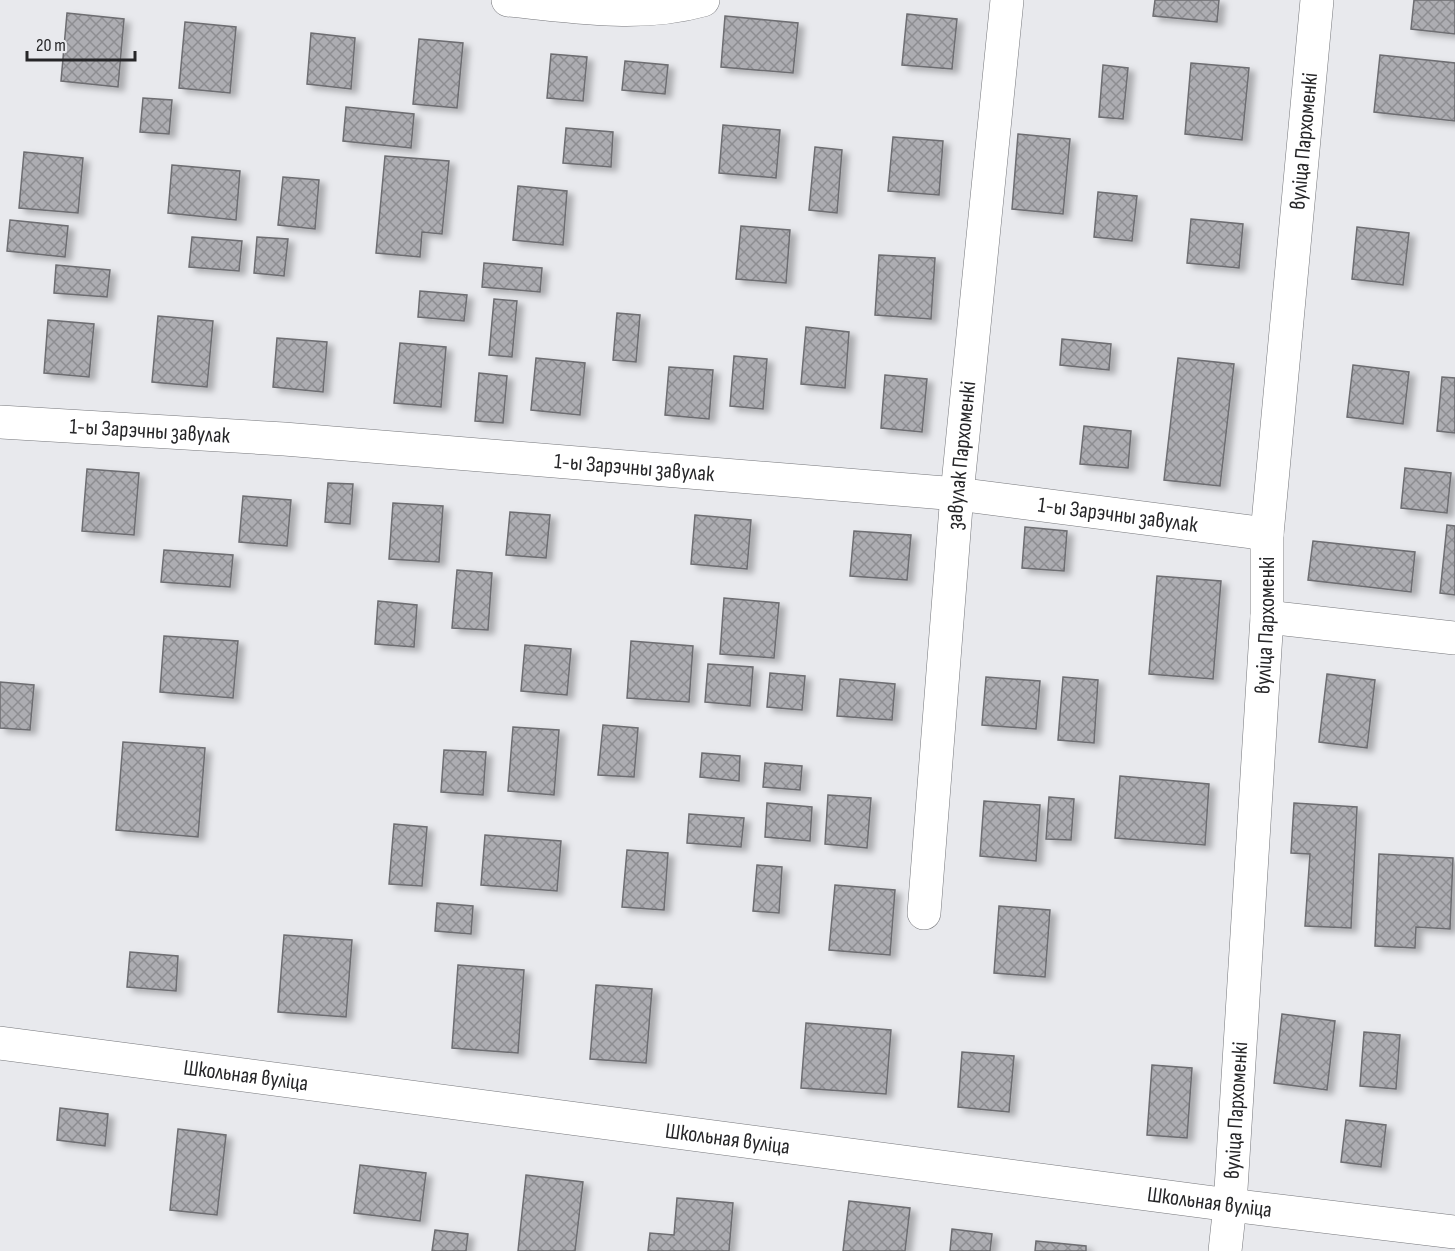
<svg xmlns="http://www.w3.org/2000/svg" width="1455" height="1251" viewBox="0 0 1455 1251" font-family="'Sofia Sans Condensed',sans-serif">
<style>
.building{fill:url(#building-cross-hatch);stroke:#6d6d71;stroke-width:1.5;filter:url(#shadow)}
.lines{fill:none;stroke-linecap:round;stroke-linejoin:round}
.minor-casing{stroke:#76777b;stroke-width:34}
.minor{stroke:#fff;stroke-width:33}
.labels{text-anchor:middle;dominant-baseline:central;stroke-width:5;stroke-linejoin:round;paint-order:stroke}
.street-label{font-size:22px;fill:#262628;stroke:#e8e9ed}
</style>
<defs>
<pattern id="building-cross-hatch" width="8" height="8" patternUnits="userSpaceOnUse" patternTransform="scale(1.5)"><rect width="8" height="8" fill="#adadb2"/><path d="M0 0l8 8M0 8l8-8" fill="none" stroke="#8d8d91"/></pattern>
<filter id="shadow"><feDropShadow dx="6" dy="4" stdDeviation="3" flood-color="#0004"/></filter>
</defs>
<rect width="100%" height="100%" fill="#e8e9ed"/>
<g class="building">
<path d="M1155 0H1219L1217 22 1153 16Z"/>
<path d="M1414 0H1455V34L1411 29Z"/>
<path d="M67 13 124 19 118 87 61 81Z"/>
<path d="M907 14 957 19 952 69 902 65Z"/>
<path d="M725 16 798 23 793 73 721 67Z"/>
<path d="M185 22 236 27 230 93 179 88Z"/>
<path d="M311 33 355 38 351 89 307 84Z"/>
<path d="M419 39 463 43 457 108 413 104Z"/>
<path d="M551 54 587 57 583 101 547 98Z"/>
<path d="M1380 55 1455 63V121L1374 112Z"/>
<path d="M625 61 668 65 665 94 622 90Z"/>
<path d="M1191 63 1249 68 1242 140 1185 134Z"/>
<path d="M1103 65 1128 68 1123 119 1099 117Z"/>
<path d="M143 98 172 100 169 134 140 132Z"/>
<path d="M346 107 414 114 411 148 343 141Z"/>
<path d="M723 125 780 130 776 178 719 173Z"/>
<path d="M566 128 613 132 611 167 563 163Z"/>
<path d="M1018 134 1070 139 1063 214 1012 209Z"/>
<path d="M893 137 943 141 939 195 888 191Z"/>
<path d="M815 147 842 150 837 213 809 210Z"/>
<path d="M24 152 83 158 78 213 19 208Z"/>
<path d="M385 156 449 161 442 234 422 232 420 257 376 253Z"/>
<path d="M172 165 240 171 236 220 168 213Z"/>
<path d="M283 177 319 180 315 229 278 225Z"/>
<path d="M518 186 567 191 563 245 513 240Z"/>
<path d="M1098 192 1137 196 1132 241 1094 237Z"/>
<path d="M1191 219 1243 224 1239 268 1187 263Z"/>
<path d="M10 220 68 226 65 257 7 251Z"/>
<path d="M741 226 790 230 786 283 736 279Z"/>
<path d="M1357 227 1409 233 1403 285 1352 279Z"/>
<path d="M192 237 242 241 239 271 189 267Z"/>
<path d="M257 237 288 239 284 276 254 273Z"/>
<path d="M879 255 935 258 931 319 875 315Z"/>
<path d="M484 263 542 268 540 292 482 287Z"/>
<path d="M56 265 110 270 107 297 54 293Z"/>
<path d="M420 291 467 295 464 321 418 317Z"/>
<path d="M494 299 517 301 512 357 489 355Z"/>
<path d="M617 313 640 315 636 362 613 360Z"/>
<path d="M158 316 213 321 207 387 152 382Z"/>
<path d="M48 320 94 324 89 377 44 373Z"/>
<path d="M806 327 849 332 845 388 801 384Z"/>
<path d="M277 338 327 342 323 392 273 387Z"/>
<path d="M1062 339 1111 344 1109 370 1060 365Z"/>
<path d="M400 343 446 347 441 407 394 403Z"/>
<path d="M734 356 767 359 763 409 730 406Z"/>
<path d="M536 358 585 363 580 415 531 410Z"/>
<path d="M1178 358 1234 364 1220 486 1164 480Z"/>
<path d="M1353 365 1409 372 1403 424 1347 417Z"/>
<path d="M669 367 713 370 709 419 665 415Z"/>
<path d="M479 373 507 376 503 423 475 421Z"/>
<path d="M885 375 927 379 922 432 881 428Z"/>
<path d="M1442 377 1455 378V433L1437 431Z"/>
<path d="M1084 426 1131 431 1128 468 1080 464Z"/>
<path d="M1405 468 1451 473 1447 513 1401 508Z"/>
<path d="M87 469 139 473 134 535 82 531Z"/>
<path d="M328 483 353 484 350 524 325 522Z"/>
<path d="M243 496 291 500 287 546 239 542Z"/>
<path d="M393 503 443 506 439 562 389 559Z"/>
<path d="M510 512 550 515 546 558 506 555Z"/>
<path d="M695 515 751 520 747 569 691 564Z"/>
<path d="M1447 525 1455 526V595L1440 593Z"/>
<path d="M1025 527 1067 531 1064 571 1022 568Z"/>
<path d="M854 531 911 535 907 580 850 576Z"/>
<path d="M1313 541 1415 552 1411 592 1308 580Z"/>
<path d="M164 550 233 555 230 587 161 582Z"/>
<path d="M457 570 492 573 488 630 452 628Z"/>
<path d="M1157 576 1221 581 1213 679 1149 674Z"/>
<path d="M724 598 779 603 774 658 720 654Z"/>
<path d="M378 601 417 605 414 647 375 644Z"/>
<path d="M164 636 238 641 233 698 160 692Z"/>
<path d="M631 641 693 646 689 702 627 698Z"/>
<path d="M525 645 571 649 567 695 521 691Z"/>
<path d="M708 664 753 667 750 706 705 702Z"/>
<path d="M770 673 805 676 802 710 767 707Z"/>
<path d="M1327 674 1375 680 1367 748 1319 742Z"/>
<path d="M986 677 1040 681 1036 729 982 725Z"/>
<path d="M1063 677 1098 680 1094 743 1058 740Z"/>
<path d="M840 679 895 684 892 720 837 716Z"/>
<path d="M0 682 34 685 30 730 0 728Z"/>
<path d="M603 725 638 728 634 777 598 775Z"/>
<path d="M513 727 559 730 554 795 508 791Z"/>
<path d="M123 742 205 748 198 837 116 830Z"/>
<path d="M444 750 486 752 483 795 441 792Z"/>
<path d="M702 753 740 756 739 781 700 777Z"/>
<path d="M765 763 802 766 800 790 763 787Z"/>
<path d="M1120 776 1209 784 1205 845 1115 838Z"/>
<path d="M828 795 871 798 867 848 825 844Z"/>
<path d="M1049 797 1074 799 1071 840 1046 839Z"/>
<path d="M984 801 1040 805 1036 861 980 856Z"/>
<path d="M767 803 812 807 810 841 765 837Z"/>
<path d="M1294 803 1357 807 1351 928 1305 926 1310 854 1291 853Z"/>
<path d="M689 814 744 818 741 847 687 843Z"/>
<path d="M394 824 427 827 422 886 389 884Z"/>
<path d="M485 835 561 841 557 891 481 885Z"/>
<path d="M627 850 668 853 664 910 622 907Z"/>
<path d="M1379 854 1453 858 1450 929 1416 927 1415 948 1375 946Z"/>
<path d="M757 865 782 867 779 913 753 911Z"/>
<path d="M835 885 895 890 890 955 829 950Z"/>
<path d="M437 903 473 906 471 934 435 931Z"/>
<path d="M999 906 1050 910 1045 977 994 973Z"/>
<path d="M284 935 352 940 346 1017 278 1012Z"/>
<path d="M130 952 178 956 176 991 127 987Z"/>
<path d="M458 965 524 970 518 1053 452 1048Z"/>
<path d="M596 985 652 989 646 1063 590 1059Z"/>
<path d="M1282 1014 1335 1021 1327 1090 1274 1083Z"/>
<path d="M806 1023 891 1030 886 1094 801 1088Z"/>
<path d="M1364 1032 1400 1035 1396 1089 1360 1086Z"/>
<path d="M962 1052 1014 1056 1009 1112 958 1107Z"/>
<path d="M1152 1065 1192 1068 1187 1138 1147 1135Z"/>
<path d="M60 1108 108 1114 105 1146 57 1140Z"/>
<path d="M1346 1120 1386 1125 1381 1167 1341 1162Z"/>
<path d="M178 1129 226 1135 217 1215 170 1210Z"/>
<path d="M360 1165 426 1173 420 1221 354 1213Z"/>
<path d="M526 1175 583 1182 575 1251H518Z"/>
<path d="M677 1198 733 1203 729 1251H648L650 1233 674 1235Z"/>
<path d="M849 1201 910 1208 905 1251H843Z"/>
<path d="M952 1229 992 1234 990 1251H950Z"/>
<path d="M435 1230 468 1234 466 1251H432Z"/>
<path d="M1036 1241 1086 1246V1251H1035Z"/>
</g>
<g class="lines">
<g class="minor-casing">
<g id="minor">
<path d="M508 0C573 6 639 18 703 0"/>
<path id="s1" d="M0 422 284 439 957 494 1267 534"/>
<path d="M1267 617 1455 638"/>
<path id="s2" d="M924 913 957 494 1007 0"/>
<path id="s3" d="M0 1043 1230 1205 1455 1232"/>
<path id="s4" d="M1225 1251 1230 1205 1267 617V534L1317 0"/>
</g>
</g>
<use href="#minor" class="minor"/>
</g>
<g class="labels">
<g class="street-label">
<text stroke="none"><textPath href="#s4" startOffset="1113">вуліца Пархоменкі</textPath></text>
<text stroke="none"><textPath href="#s1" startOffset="150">1-ы Зарэчны завулак</textPath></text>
<text stroke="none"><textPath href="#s2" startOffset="459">завулак Пархоменкі</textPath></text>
<text stroke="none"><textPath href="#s1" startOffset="636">1-ы Зарэчны завулак</textPath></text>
<text stroke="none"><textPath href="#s1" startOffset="1122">1-ы Зарэчны завулак</textPath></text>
<text stroke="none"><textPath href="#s4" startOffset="627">вуліца Пархоменкі</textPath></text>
<text stroke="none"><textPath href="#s3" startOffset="248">Школьная вуліца</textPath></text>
<text stroke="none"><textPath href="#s4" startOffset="141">вуліца Пархоменкі</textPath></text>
<text stroke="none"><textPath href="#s3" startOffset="734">Школьная вуліца</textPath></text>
<text stroke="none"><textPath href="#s3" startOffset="1220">Школьная вуліца</textPath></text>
</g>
</g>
<path d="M27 51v9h108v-9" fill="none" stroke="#262628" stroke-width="3"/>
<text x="36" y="51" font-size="18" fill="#262628" stroke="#e8e9ed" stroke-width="4.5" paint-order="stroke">20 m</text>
</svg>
